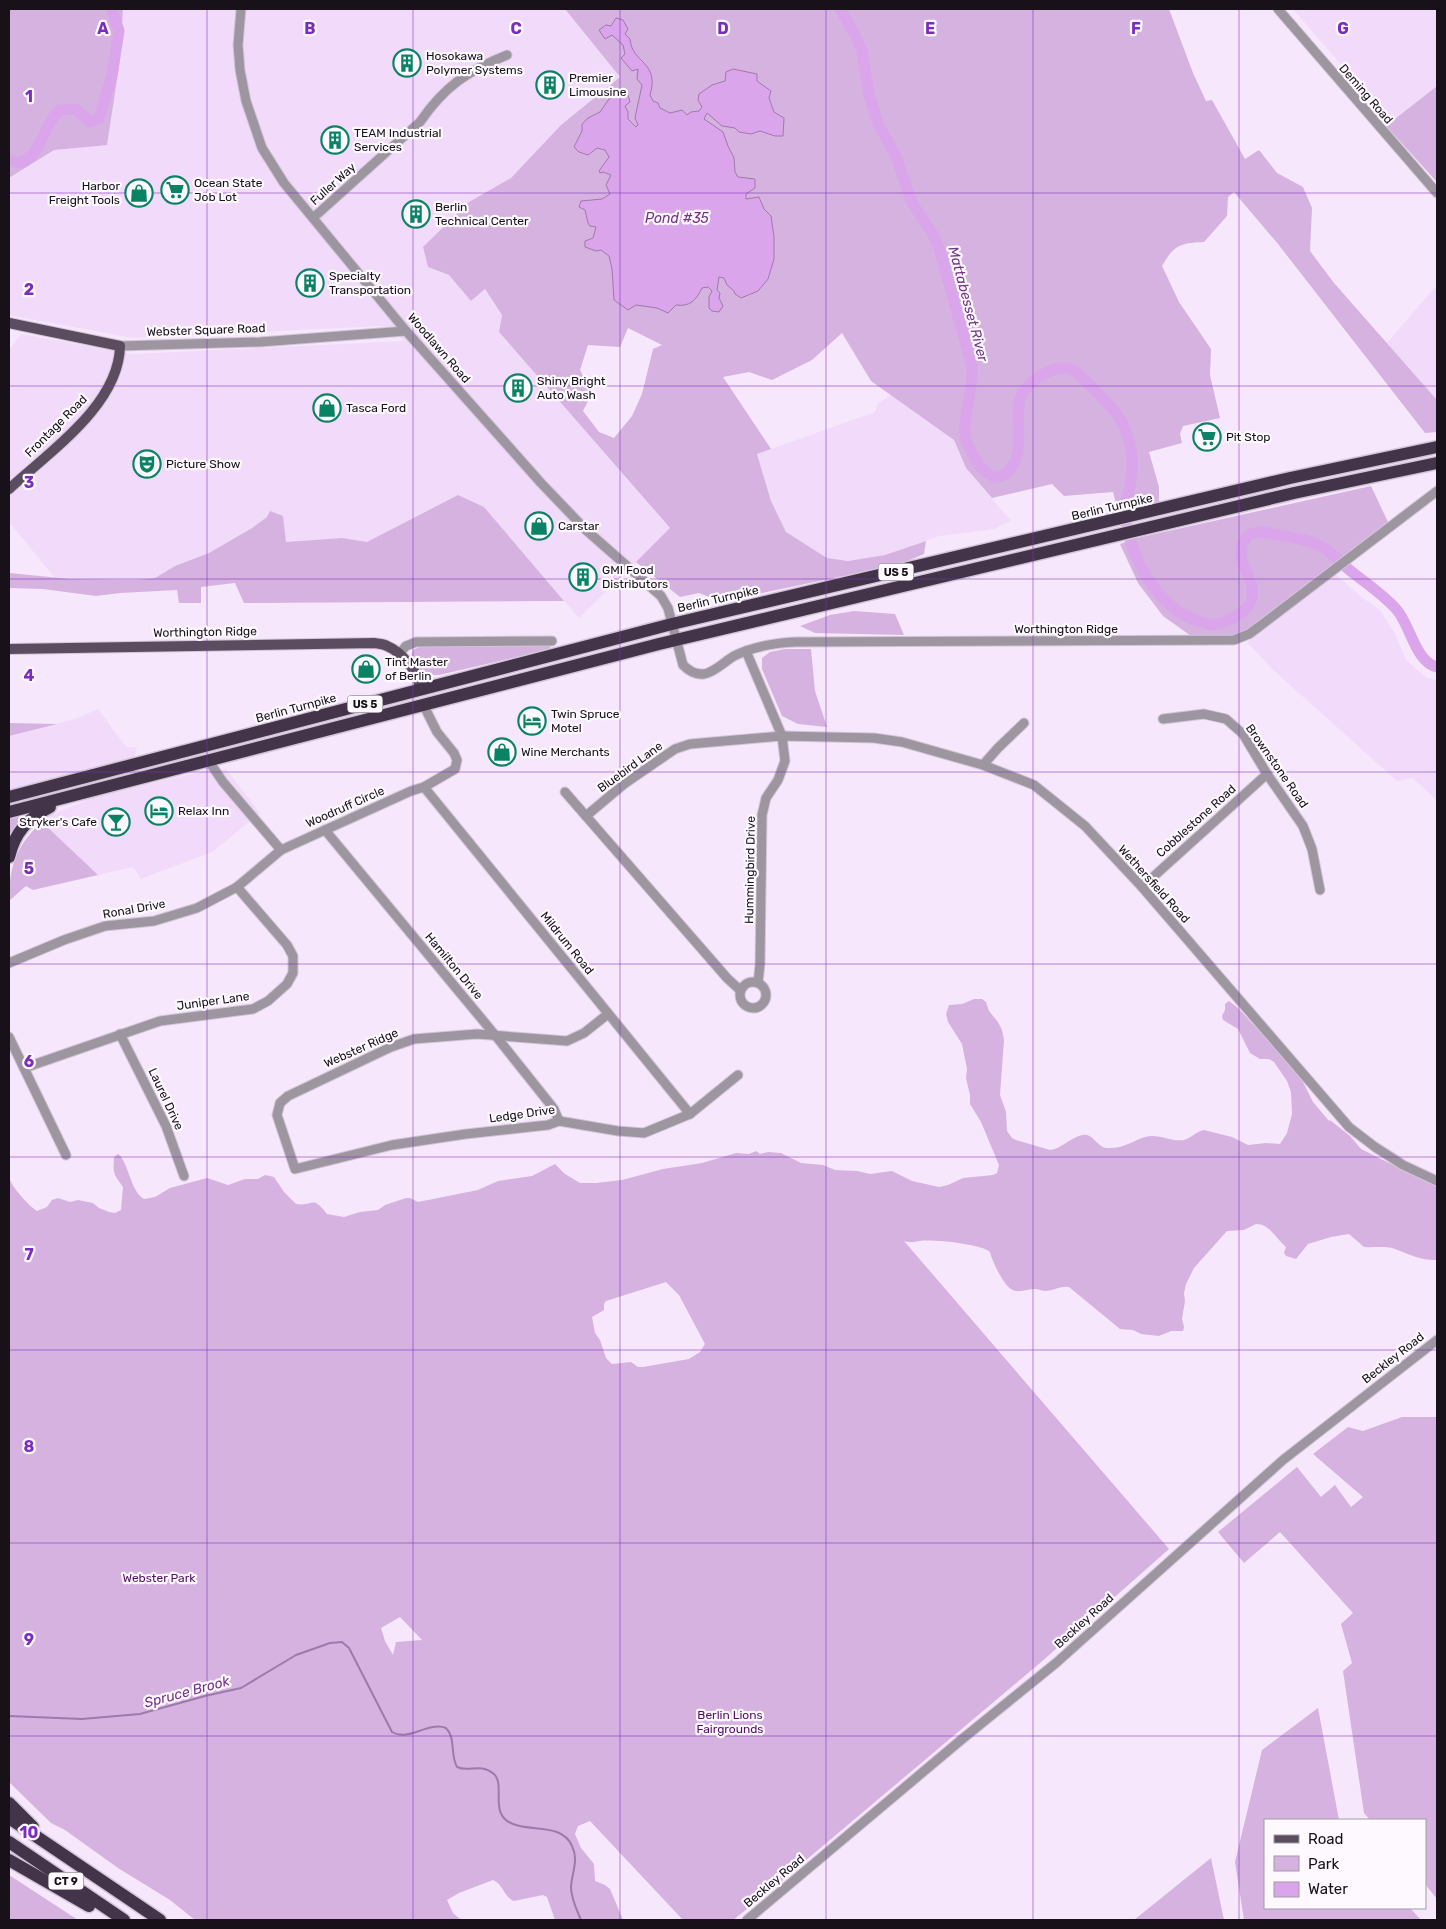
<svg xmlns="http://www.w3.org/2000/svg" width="1446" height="1929" viewBox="0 0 1446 1929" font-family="Rubik,sans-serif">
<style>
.built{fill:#f2dafa}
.green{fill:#d5b2e0;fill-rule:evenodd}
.water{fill:#daa5eb;stroke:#a079ac}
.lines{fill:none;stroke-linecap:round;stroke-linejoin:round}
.stream{stroke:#a079ac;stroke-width:2}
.river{stroke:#daa5eb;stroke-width:11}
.minor-casing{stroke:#d3c5d8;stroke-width:11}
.major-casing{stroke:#d3c5d8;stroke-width:12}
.highway-casing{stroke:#d3c5d8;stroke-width:15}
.minor{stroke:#9d959f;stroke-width:9}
.major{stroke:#5b4d5f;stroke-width:10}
.highway{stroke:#443449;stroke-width:12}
.grid{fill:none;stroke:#7b2cbf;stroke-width:1;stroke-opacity:0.55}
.labels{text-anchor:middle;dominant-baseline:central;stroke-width:4.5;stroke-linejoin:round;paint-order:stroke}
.shield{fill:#fdf9ff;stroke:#5d575f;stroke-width:1}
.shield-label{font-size:11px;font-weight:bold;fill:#18111a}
.poi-label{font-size:12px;fill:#18111a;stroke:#fdf9ff;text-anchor:start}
.street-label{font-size:12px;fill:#18111a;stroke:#fdf9ff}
.park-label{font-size:12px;fill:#520f64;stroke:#fdf9ff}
.water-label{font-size:14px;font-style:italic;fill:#733386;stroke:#fdf9ff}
.grid-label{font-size:16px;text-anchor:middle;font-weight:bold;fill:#7b2cbf;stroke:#fdf9ff;stroke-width:4.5;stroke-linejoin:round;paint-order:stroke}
</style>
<rect width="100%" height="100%" fill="#f7e7fc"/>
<g class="built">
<path d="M123 9H565L620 77 561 125 511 178 469 202 423 248 428 267 449 275 471 301 485 289 502 315 499 332 670 529 579 618 484 507 458 495 367 542 342 538 286 542 283 516 267 517 252 528 209 553 175 566 155 578 135 580 55 578 9 522V350L21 334 133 354 405 341 382 326 132 338 9 315V178L54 150 107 144 120 60Z"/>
<path d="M1293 9H1437V86L1391 122Z"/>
<path d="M1437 285V400L1387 343Z"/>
<path d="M891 395 954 440 966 468 1011 521 994 529 939 536 885 555 848 561 827 558 786 532 771 501 757 454 875 412 878 403Z"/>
<path d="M1335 574 1360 596 1380 610 1395 634 1406 660 1427 678 1437 680V801L1413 778 1397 781 1271 668 1247 642Z"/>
<path d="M98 709 126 747 137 748 134 758 9 793V736L75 719Z"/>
<path d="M226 769 260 813 212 852 141 879 133 867 98 875 42 822 51 815 94 797 204 771Z"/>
</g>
<g class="green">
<path d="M9 9H123L120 60 107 145 54 150 9 178Z"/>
<path d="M565 9H1169L1193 73 1206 101 1212 100 1245 159 1259 150 1277 173 1303 187 1312 208 1310 251 1334 283 1437 400V432L1425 433 1278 244 1234 192 1228 197 1227 216 1204 242C1180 243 1174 245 1162 266L1179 302 1211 349 1210 375 1220 418 1183 426 1180 434 1182 443 1149 452 1159 487V506L1119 514 1113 492 1064 496 1052 484 992 498 966 468 954 440 871 381 842 333 812 360 772 380 749 372 723 377 771 449 757 454 771 501 786 532 827 558 848 561 885 555 926 541 924 554 900 564 734 599 732 595 721 601 699 593 680 597 636 562 670 528 499 332 502 315 485 289 471 301 449 275 428 267 423 247 469 202 511 178 561 125 620 77ZM628 328 662 345 653 349 642 394 632 416 614 438 599 432 583 411 592 393 580 370 588 345 620 347Z"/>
<path d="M1437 86V182L1386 126Z"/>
<path d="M1371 486 1388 522 1249 628 1230 637 1191 636 1163 616 1138 583 1120 544 1137 538Z"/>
<path d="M458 495 484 507 564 601 244 603 235 583 201 587V603H179L177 590 120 593 96 596 43 589 9 588V573L70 579 135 580 155 578 175 566 209 553 252 528 267 517 270 511 283 516 286 542 342 538 367 542Z"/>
<path d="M854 611 895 614 904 635 815 633 800 626 830 615Z"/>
<path d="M549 644 551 649 439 675C424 676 418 669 411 657L413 650 421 646Z"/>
<path d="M785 649H811L815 691 827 727 798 724 782 716 762 669V658L770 652Z"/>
<path d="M9 723 57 724 9 736Z"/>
<path d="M26 813H30L9 842V819Z"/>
<path d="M42 822 98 875 33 890 26 886 9 901C9 868 16 845 42 822Z"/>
<path d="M974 999H982L986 1002 989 1011 998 1022 1002 1030 1004 1040 1000 1095 1006 1112 1007 1131 1012 1138 1016 1140 1050 1150C1061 1149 1070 1138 1082 1135 1093 1132 1097 1148 1108 1148 1122 1149 1133 1141 1145 1137 1159 1133 1170 1142 1184 1140 1191 1138 1197 1131 1204 1130L1232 1137 1248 1145 1266 1143 1280 1144 1287 1133 1292 1114 1291 1092 1287 1081 1274 1062 1269 1059H1260L1250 1053 1238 1029 1223 1020 1222 1016 1225 1010V1004L1229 1001 1238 1008 1299 1074 1313 1102 1329 1121 1330 1120 1350 1136 1361 1149 1437 1187V1260C1417 1260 1410 1254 1392 1248 1383 1246 1373 1248 1364 1247L1349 1234 1331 1237 1308 1244 1296 1259 1286 1256 1284 1253 1286 1247C1276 1239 1270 1224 1256 1224L1244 1230 1227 1231 1194 1268 1186 1284 1184 1293 1185 1301 1182 1319 1184 1327 1183 1331H1171L1159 1336 1141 1334 1133 1330 1120 1329 1069 1287C1061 1286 1055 1290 1046 1291 1042 1291 1038 1289 1035 1289 1027 1289 1018 1294 1011 1289 1003 1284 992 1261 990 1252 981 1244 932 1239 920 1241 913 1242 911 1243 904 1241L1169 1549 1040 1663 761 1898 733 1920H683L590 1821 578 1826 575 1834 581 1848 594 1864 595 1881 605 1885 610 1889 623 1920H555L547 1897 543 1895 514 1901C504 1897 503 1884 493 1880L459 1893 447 1900 453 1913 461 1920H195L170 1900 118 1868 65 1830 51 1823 9 1782V1164C11 1169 9 1174 10 1180 13 1188 29 1206 37 1211L47 1207 52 1200 58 1198 70 1202 78 1200 93 1203 99 1208 109 1212 115 1213 121 1210 123 1187C113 1173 113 1174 114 1157L118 1154C128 1160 130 1191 144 1199L155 1197 170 1188 207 1178 228 1185 245 1179H258L265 1175 274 1177 284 1192 296 1204C315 1207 311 1194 327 1214L344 1217 360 1212 378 1210 385 1205 406 1198H410L418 1202 478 1190 498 1181 532 1176 555 1164 565 1174 580 1183H596L622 1180 663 1169 702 1163 736 1153 749 1154 756 1151 760 1154 768 1152 781 1153 801 1163 823 1165 835 1170 857 1171 870 1174 892 1171 912 1181 939 1187 948 1185 963 1178 993 1175 997 1173 999 1165 981 1122 970 1104V1095L966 1078 967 1069 962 1044 948 1022 946 1014 949 1005 962 1004ZM666 1282 679 1295 705 1344 700 1352 689 1359 643 1367H638L631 1362 612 1364 606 1358 600 1340 595 1333 592 1317 604 1310V1304L606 1301ZM400 1617 422 1640 396 1642 393 1655 385 1641 381 1628Z"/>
<path d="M1402 1417H1437V1899L1425 1884V1820H1370L1364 1813 1343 1671 1352 1663 1341 1624 1353 1613 1280 1532 1244 1563 1218 1532 1297 1467 1321 1497 1335 1485 1351 1507 1363 1497 1313 1454 1348 1427 1363 1431Z"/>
<path d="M1318 1708 1339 1820H1265V1908H1410L1421 1920H1244L1235 1862 1262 1750Z"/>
<path d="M1211 1858 1224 1920H1134Z"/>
<path d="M9 1875 78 1920H9Z"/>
</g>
<path class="water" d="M616 18 623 20 628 29 625 34 630 39C632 64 660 61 650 95L653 101 658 103 660 108 670 113 682 110 687 115 691 112 699 111 702 107 698 100 699 94 712 85 725 81 726 72 733 69 757 74V81L771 91 769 98 774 112 784 118 783 136H775L760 131 751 134 739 132 735 128 722 126 707 113 704 119 723 132 728 146 734 158 735 172 738 177 755 179V188L746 194V199L759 197 764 209 771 216 774 237V259L768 279 758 291 741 298 735 294 734 291 727 285 724 278 719 277 717 290 720 293 719 298 723 306 719 312 712 311 709 308V297L712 291 708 287 702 288C696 300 690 307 676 305L668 313 657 308 636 305 628 310 614 300 612 269 609 256 601 250 596 251 585 247V241L593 238 596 227 590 226 588 223 585 210 579 207 581 201 602 199 610 194 606 185 611 175 603 172 600 173 599 171 609 157 605 150 597 148 588 155 579 152 574 147 582 131V124L588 118 600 112 609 99 624 93 628 95 630 102 625 106 628 112V119L636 127 638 125 635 118 642 85 637 79 638 69 632 71 621 58 625 54 623 45 612 35 605 39 599 30 606 25 611 26Z"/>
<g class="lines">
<path class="stream" d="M9 1716 82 1719 140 1714 205 1696 241 1688 296 1655 330 1643 342 1642 349 1648 392 1732C409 1742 428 1721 446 1728 456 1738 450 1755 457 1767 469 1773 480 1762 494 1774 506 1785 488 1815 513 1824 532 1832 562 1823 572 1846 579 1860 572 1872 571 1887 571 1899 577 1910 581 1920"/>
<g class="river">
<path d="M840 9 854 33 862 51 869 95 878 124 895 154 912 203 931 231 938 245 972 366C974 389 963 414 965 434 968 454 995 500 1014 463 1025 441 1013 417 1021 396 1027 382 1055 363 1071 369 1081 374 1115 410 1121 420 1132 442 1135 462 1130 486 1128 494 1124 503 1125 512 1129 557 1159 614 1208 624 1218 626 1227 621 1236 616 1244 611 1251 606 1252 597 1255 575 1232 561 1245 539 1249 533 1255 532 1262 532 1277 535 1308 539 1321 546 1331 551 1339 561 1347 568 1364 582 1383 594 1397 610 1410 625 1416 663 1437 667"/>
<path d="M9 160 18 163C43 157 42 124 60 110L75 109 90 122 99 118 112 75 119 31 112 9"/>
</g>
<g class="minor-casing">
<g id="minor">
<path d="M241 9 238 45 240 70 246 101 262 148 284 183 406 331 541 483 586 530 661 596 668 608 683 665C689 671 695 675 704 674 715 672 725 661 734 656 754 646 774 643 795 642L1234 640 1249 634 1260 626 1437 491"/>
<path d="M1278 9 1437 193"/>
<path d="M313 218 420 122C444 87 467 71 507 55"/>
<path d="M120 346 260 342 406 331"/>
<path d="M746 651 782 736 785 761 778 780 766 798 762 815 760 964 758 983"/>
<path d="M399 654 406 646 416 642 552 641"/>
<path d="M1163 719 1204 714 1226 719 1243 734 1267 774 1303 826 1312 849 1320 890"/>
<path d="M208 760 223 782 281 850"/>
<path d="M983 765 998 748 1024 723"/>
<path d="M424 787 690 1114"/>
<path d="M565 792 727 978 740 990"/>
<path d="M586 816 624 784 675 749 690 744 782 736 874 738 902 742 983 765 1034 785 1085 826 1142 887 1349 1127 1375 1147 1403 1165 1437 1181"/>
<path d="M325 830 495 1035 554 1109 559 1121"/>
<path d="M1142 887 1267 774"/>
<path d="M9 963 64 940 105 926 154 921 197 908 237 887 281 850 411 791 424 787 455 769 457 760 454 753 437 732 423 704"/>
<circle cx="753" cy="995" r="13"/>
<path d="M608 1014 584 1033 567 1041 477 1034 414 1039 391 1047 288 1096 280 1103 277 1115 295 1169 392 1145 466 1134 548 1125 559 1121 618 1131 644 1133 690 1114 738 1075"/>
<path d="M120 1034 166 1126 184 1176"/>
<path d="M9 1037 66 1155"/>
<path d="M24 1068 160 1021 253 1009 268 1001 287 984 293 973V956L287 945 237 887"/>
<path d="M747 1920 961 1740 1056 1663 1283 1460 1437 1340"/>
</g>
</g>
<g class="major-casing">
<g id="major">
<path d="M9 323 120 346C119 405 49 452 9 489"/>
<path d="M9 649 375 643C379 644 384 644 387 646 400 651 424 676 418 690"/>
</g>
</g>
<g class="highway-casing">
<g id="highway">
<path d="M9 797 672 624 1290 478 1437 447"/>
<path d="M9 812 659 644 1294 493 1437 463"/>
<path d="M9 857C15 832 27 819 50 807"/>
<path d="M9 1803 33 1827"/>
<path d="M9 1818 160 1920"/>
<path d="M9 1842 124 1920"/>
<path d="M9 1860 89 1906"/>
</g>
</g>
<use href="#minor" class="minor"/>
<use href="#major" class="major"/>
<use href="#highway" class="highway"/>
</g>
<path class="grid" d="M207 9V1920M413 9V1920M620 9V1920M826 9V1920M1033 9V1920M1239 9V1920M9 193H1437M9 386H1437M9 579H1437M9 772H1437M9 964H1437M9 1157H1437M9 1350H1437M9 1543H1437M9 1736H1437"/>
<defs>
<g id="building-ring" transform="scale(1.4375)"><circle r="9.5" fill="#fdf9ff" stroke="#0a8364" stroke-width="1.5"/><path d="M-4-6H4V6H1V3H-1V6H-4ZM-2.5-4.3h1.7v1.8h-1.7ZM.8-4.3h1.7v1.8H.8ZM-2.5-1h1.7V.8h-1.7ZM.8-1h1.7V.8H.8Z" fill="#0a8364"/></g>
<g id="supermarket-ring" transform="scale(1.4375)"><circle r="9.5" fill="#fdf9ff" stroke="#0a8364" stroke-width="1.5"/><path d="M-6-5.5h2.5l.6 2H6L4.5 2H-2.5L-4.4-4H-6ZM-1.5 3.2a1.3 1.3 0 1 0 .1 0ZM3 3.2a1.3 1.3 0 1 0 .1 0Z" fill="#0a8364"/></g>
<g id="shop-ring" transform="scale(1.4375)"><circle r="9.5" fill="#fdf9ff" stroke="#0a8364" stroke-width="1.5"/><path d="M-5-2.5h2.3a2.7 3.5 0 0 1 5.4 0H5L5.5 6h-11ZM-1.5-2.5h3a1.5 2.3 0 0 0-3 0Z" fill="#0a8364"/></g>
<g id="theatre-ring" transform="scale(1.4375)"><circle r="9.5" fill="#fdf9ff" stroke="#0a8364" stroke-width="1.5"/><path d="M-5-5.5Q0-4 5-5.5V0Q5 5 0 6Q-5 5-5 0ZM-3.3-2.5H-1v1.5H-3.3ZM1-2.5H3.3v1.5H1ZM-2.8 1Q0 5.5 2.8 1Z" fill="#0a8364"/></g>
<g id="hotel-ring" transform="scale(1.4375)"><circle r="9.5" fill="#fdf9ff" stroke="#0a8364" stroke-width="1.5"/><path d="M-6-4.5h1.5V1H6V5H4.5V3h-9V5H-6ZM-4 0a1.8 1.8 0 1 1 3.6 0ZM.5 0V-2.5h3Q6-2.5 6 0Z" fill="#0a8364"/></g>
<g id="bar-ring" transform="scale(1.4375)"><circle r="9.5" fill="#fdf9ff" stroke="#0a8364" stroke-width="1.5"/><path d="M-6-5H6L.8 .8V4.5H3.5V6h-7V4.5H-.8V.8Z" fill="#0a8364"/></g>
</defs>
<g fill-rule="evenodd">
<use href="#building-ring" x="407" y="63"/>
<use href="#building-ring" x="550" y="85"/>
<use href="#building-ring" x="335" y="140"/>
<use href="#supermarket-ring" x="175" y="190"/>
<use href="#shop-ring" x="139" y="193"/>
<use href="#building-ring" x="416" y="214"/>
<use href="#building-ring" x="310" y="283"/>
<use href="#building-ring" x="518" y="388"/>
<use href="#shop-ring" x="327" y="408"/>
<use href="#supermarket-ring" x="1207" y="437"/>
<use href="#theatre-ring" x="147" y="464"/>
<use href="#shop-ring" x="539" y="526"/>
<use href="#building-ring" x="583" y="577"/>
<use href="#shop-ring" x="366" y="669"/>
<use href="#hotel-ring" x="532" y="721"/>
<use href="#shop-ring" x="502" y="752"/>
<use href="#hotel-ring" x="159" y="811"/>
<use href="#bar-ring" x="116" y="822"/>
</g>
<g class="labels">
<g class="shield">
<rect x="878.5" y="563.5" width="35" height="17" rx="4"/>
<rect x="347.5" y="695.5" width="35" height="17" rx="4"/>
<rect x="48.5" y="1872.5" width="35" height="17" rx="4"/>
</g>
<g class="shield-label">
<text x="896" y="572">US 5</text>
<text x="365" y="704">US 5</text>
<text x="66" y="1881">CT 9</text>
</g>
<g class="poi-label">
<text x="426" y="56">Hosokawa<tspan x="426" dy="14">Polymer Systems</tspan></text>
<text x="569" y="78">Premier<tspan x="569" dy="14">Limousine</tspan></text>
<text x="354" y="133">TEAM Industrial<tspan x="354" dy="14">Services</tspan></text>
<text x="194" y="183">Ocean State<tspan x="194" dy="14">Job Lot</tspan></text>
<text x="120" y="186" text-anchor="end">Harbor<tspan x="120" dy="14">Freight Tools</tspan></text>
<text x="435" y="207">Berlin<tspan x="435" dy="14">Technical Center</tspan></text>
<text x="329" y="276">Specialty<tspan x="329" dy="14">Transportation</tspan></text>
<text x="537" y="381">Shiny Bright<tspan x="537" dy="14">Auto Wash</tspan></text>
<text x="346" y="408">Tasca Ford</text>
<text x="1226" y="437">Pit Stop</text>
<text x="166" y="464">Picture Show</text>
<text x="558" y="526">Carstar</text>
<text x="602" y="570">GMI Food<tspan x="602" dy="14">Distributors</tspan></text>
<text x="385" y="662">Tint Master<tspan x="385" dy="14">of Berlin</tspan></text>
<text x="551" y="714">Twin Spruce<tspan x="551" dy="14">Motel</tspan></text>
<text x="521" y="752">Wine Merchants</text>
<text x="178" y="811">Relax Inn</text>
<text x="97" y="822" text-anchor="end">Stryker's Cafe</text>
</g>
<g class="street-label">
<text transform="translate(1366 94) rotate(49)">Deming Road</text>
<text transform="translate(333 184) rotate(-42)">Fuller Way</text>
<text transform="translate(206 330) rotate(-2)">Webster Square Road</text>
<text transform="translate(439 348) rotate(49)">Woodlawn Road</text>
<text transform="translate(56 426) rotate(-45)">Frontage Road</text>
<text transform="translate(1112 507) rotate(-13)">Berlin Turnpike</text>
<text transform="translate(718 599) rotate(-13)">Berlin Turnpike</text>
<text x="1066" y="629">Worthington Ridge</text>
<text transform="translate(205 632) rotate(-1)">Worthington Ridge</text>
<text transform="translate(296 708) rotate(-15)">Berlin Turnpike</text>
<text transform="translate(1277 766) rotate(55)">Brownstone Road</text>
<text transform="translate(630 767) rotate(-36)">Bluebird Lane</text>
<text transform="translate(345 807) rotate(-24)">Woodruff Circle</text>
<text transform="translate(1196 821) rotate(-42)">Cobblestone Road</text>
<text transform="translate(750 870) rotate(-89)">Hummingbird Drive</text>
<text transform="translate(1154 884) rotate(48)">Wethersfield Road</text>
<text transform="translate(134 909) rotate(-10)">Ronal Drive</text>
<text transform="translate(567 943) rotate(51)">Mildrum Road</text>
<text transform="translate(454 966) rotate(50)">Hamilton Drive</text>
<text transform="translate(213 1001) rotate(-8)">Juniper Lane</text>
<text transform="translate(361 1048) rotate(-24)">Webster Ridge</text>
<text transform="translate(166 1099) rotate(65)">Laurel Drive</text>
<text transform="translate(522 1114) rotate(-8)">Ledge Drive</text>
<text transform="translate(1393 1358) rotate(-38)">Beckley Road</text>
<text transform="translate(1084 1621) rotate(-42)">Beckley Road</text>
<text transform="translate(774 1881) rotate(-40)">Beckley Road</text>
</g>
<g class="park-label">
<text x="159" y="1578">Webster Park</text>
<text x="730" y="1715">Berlin Lions<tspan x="730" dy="14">Fairgrounds</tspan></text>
</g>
<g class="water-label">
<text x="677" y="218">Pond #35</text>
<text transform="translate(968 304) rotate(75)">Mattabesset River</text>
<text transform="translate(187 1692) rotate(-15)">Spruce Brook</text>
</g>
</g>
<g class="grid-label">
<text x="103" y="34">A</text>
<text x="310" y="34">B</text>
<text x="516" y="34">C</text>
<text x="723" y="34">D</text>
<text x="930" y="34">E</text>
<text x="1136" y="34">F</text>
<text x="1343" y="34">G</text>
<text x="29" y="102">1</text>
<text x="29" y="295">2</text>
<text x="29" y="488">3</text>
<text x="29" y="681">4</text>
<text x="29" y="874">5</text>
<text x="29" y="1067">6</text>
<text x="29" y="1260">7</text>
<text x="29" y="1452">8</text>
<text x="29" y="1645">9</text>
<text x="29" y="1838">10</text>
</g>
<rect width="1446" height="1929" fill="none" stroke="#18111a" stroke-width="20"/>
<rect x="1264" y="1819" width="162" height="90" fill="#fdf9ff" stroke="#a19ca3"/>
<rect x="1274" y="1835" width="25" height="8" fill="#5b4d5f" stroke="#a19ca3"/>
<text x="1308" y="1844" font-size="15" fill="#18111a">Road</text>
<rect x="1274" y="1856" width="25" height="15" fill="#d5b2e0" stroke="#a19ca3"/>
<text x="1308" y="1869" font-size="15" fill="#18111a">Park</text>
<rect x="1274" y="1882" width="25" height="15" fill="#daa5eb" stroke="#a19ca3"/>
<text x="1308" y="1894" font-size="15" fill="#18111a">Water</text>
</svg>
